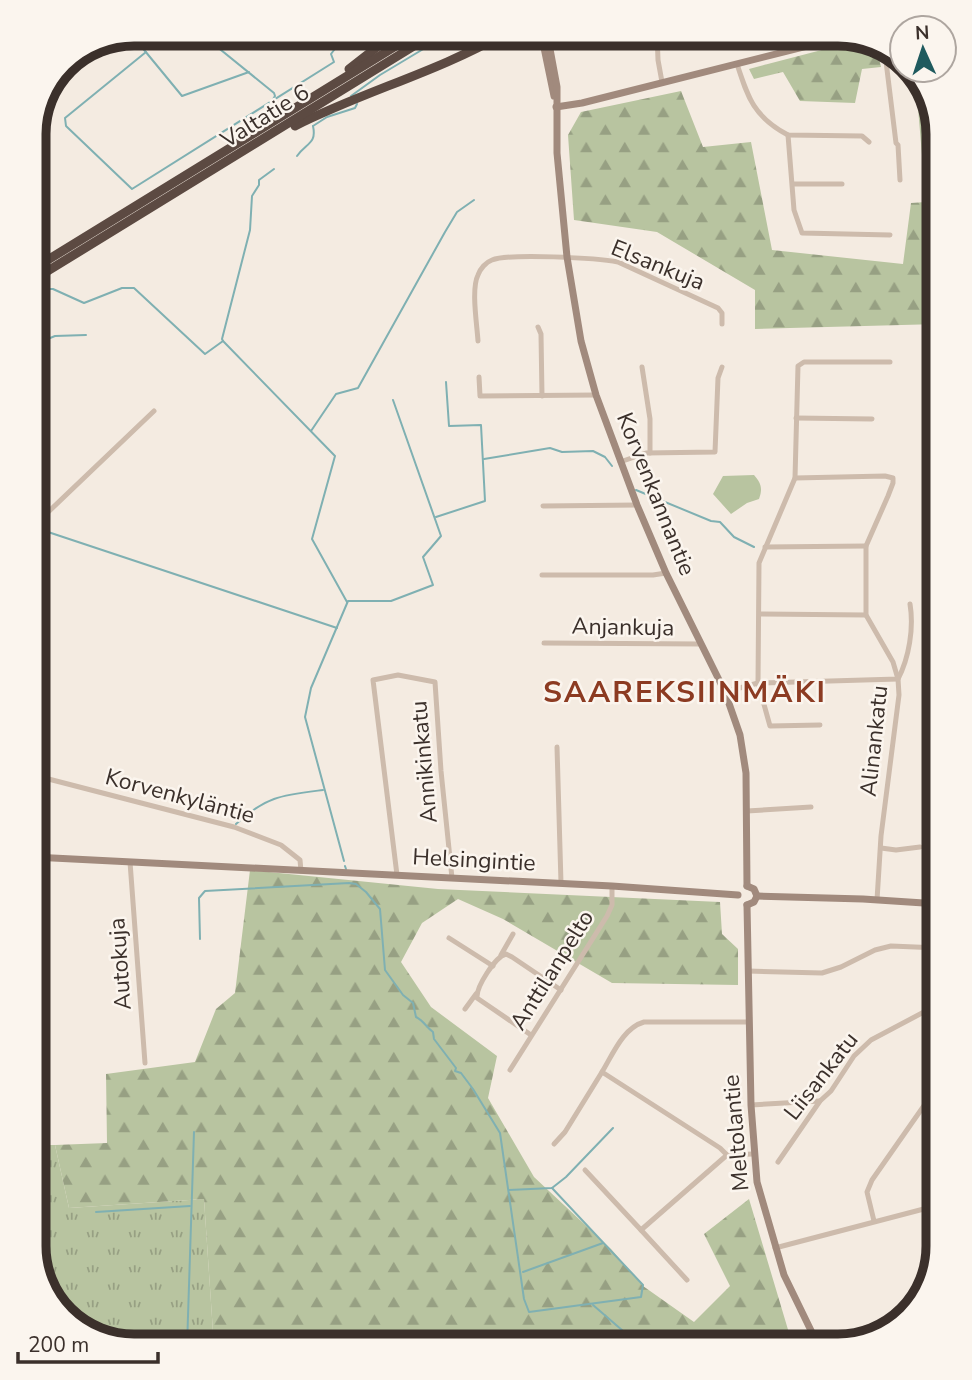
<svg xmlns="http://www.w3.org/2000/svg" width="972" height="1380" viewBox="0 0 972 1380" font-family="'Nunito Sans',sans-serif">
<style>
.grass{fill:url(#grass-tufts)}
.forest{fill:url(#forest-firs)}
.pitch{fill:#b8c4a0}
.lines{fill:none;stroke-linecap:round;stroke-linejoin:round}
.stream{stroke:#7fb0b2;stroke-width:2}
.street{stroke:#cdbbac;stroke-width:5}
.secondary{stroke:#a18a7d;stroke-width:7}
.highway{stroke:#5c4a42;stroke-width:9}
.labels{text-anchor:middle;dominant-baseline:central;stroke-width:5;stroke-linejoin:round;paint-order:stroke}
.street-label{font-size:23px;fill:#3b302b;stroke:#fbf5ee}
.district-label{font-size:30px;font-weight:bold;letter-spacing:2px;fill:#8c3b22;stroke:#fbf5ee}
.rim{fill:none;stroke:#3b302b;stroke-width:9}
</style>
<defs>
<pattern id="grass-tufts" width="24" height="20" patternUnits="userSpaceOnUse" patternTransform="scale(1.75)"><rect width="24" height="20" fill="#b8c4a0"/><path d="M3 7l-1-3M5 7V3M7 7l1-3M15 17l-1-3M17 17v-4M19 17l1-3" fill="none" stroke="#97a083"/></pattern>
<pattern id="forest-firs" width="22" height="20" patternUnits="userSpaceOnUse" patternTransform="scale(1.75)"><rect width="22" height="20" fill="#b8c4a0"/><path d="M5 1l3.5 6h-7zM16 11l3.5 6h-7z" fill="#97a083"/></pattern>
</defs>
<rect width="100%" height="100%" fill="#f4ebe1"/>
<path class="grass" d="M33 969 38 1145H55L69 1208 204 1199 214 1347H127L83 1333 47 1297 33 1246Z"/>
<g class="forest">
<path d="M864 39 876 43 881 67 862 69 855 103 800 101 783 72 754 79 749 69Z"/>
<path d="M915 73 925 83 939 134V324L755 329V290L657 232 574 220 568 135 581 112 681 91 703 147 751 142 772 250 903 264 911 203 926 202Z"/>
<path d="M250 870 438 889 720 902 722 934 738 949V985L612 983 503 919 458 899 422 923 401 962 431 1007 497 1056 488 1098 534 1177 611 1249 643 1286 694 1322 730 1286 704 1234 749 1199 792 1343 776 1347H214L204 1199 69 1208 55 1145 107 1143 106 1074 195 1062 216 1009 235 993Z"/>
</g>
<path class="pitch" d="M754 475C761 483 763 488 759 499L747 503 731 514 713 494 723 476Z"/>
<g class="lines">
<g class="stream">
<path d="M200 33 274 93 275 96 272 101"/>
<path d="M131 34 182 96 249 72"/>
<path d="M146 52 65 118 66 126 132 189 334 62 331 54 347 33"/>
<path d="M351 96 380 75 450 33"/>
<path d="M313 126 327 117 355 108 357 104"/>
<path d="M297 156C306 143 317 144 313 126"/>
<path d="M33 289H53L84 303 122 288H134L205 354 223 341 222 339 250 230 252 196 259 185V180L274 169"/>
<path d="M223 341 335 456 312 539 347 602"/>
<path d="M33 345 55 336 86 335"/>
<path d="M311 431 336 394 358 388 445 232 457 212 474 200"/>
<path d="M484 459 550 448 562 452 593 451 605 457 612 466"/>
<path d="M636 490 711 521 720 522 734 537 754 547"/>
<path d="M436 517 485 501 481 425 449 426 446 382"/>
<path d="M33 527 337 628"/>
<path d="M236 824C266 796 283 795 323 790"/>
<path d="M344 861 305 717 311 688 348 601H391L433 585 423 557 441 536 393 400"/>
<path d="M345 866 346 869"/>
<path d="M200 939 199 898 205 891 349 883 356 884 366 892 380 909 385 970 403 995 413 1003 416 1017C424 1021 426 1027 433 1032L434 1039 456 1068 455 1071 461 1073 473 1089 500 1133 524 1299 529 1312 641 1297 643 1285 552 1188"/>
<path d="M509 1190 552 1188 566 1177 613 1128"/>
<path d="M96 1212 190 1206"/>
<path d="M523 1272 603 1243"/>
<path d="M593 1305 630 1337 628 1347"/>
<path d="M187 1347 194 1132"/>
</g>
<g class="street">
<path d="M657 33 658 60 662 82"/>
<path d="M884 45 896 143 898 145 900 180"/>
<path d="M737 64C748 98 754 117 788 135L862 136 869 142"/>
<path d="M788 135 794 210 802 233 890 235"/>
<path d="M793 184H842"/>
<path d="M538 327 541 334 542 396"/>
<path d="M478 341C477 324 471 289 478 275 480 269 486 262 492 260 509 253 598 258 618 262L718 308 722 313V324"/>
<path d="M642 367 650 419V453"/>
<path d="M479 377 480 396 596 395"/>
<path d="M796 418 872 419"/>
<path d="M620 462 646 453 715 452 718 378 722 367"/>
<path d="M795 478 885 476 893 478V483L888 496 866 546V615L893 662 898 679 899 695 881 836 877 900"/>
<path d="M543 506 637 505"/>
<path d="M33 542 44 516 154 411"/>
<path d="M765 547 866 546"/>
<path d="M542 575H653L666 573"/>
<path d="M760 614 866 615"/>
<path d="M544 643 701 644"/>
<path d="M725 692 758 683 898 679C909 658 914 628 910 604"/>
<path d="M820 725 770 726 758 683 759 563 795 478 798 366 804 362H890"/>
<path d="M557 747 561 883"/>
<path d="M33 775 234 827 281 845 300 860 301 871"/>
<path d="M747 811 811 807"/>
<path d="M881 848 896 850 920 847"/>
<path d="M130 862 145 1063"/>
<path d="M397 875 373 680 398 675 435 682 441 771 452 878"/>
<path d="M449 938 493 966"/>
<path d="M501 955 513 934"/>
<path d="M748 971 822 973 841 967 875 950 891 946 939 948"/>
<path d="M465 1009 476 994"/>
<path d="M749 1022H644C623 1028 613 1054 602 1072L720 1148 727 1155 753 1154"/>
<path d="M531 1035 477 998C476 987 495 957 506 954L512 957 561 990"/>
<path d="M510 1070 607 916 612 905V886"/>
<path d="M751 1105 820 1101"/>
<path d="M554 1144 565 1132 602 1072"/>
<path d="M778 1162 820 1101 831 1091 854 1056 871 1040 939 1004"/>
<path d="M585 1170 641 1230"/>
<path d="M874 1221 867 1192 872 1180 930 1097 939 1096"/>
<path d="M775 1248 939 1205"/>
<path d="M687 1280 641 1230 727 1155"/>
</g>
<g class="secondary">
<path d="M541 33 554 96"/>
<path d="M547 33 557 87V153L567 257 581 341 596 395 637 505 666 573 725 692 740 735 746 773 747 886"/>
<path d="M556 107 582 103 851 35"/>
<path d="M33 857 612 886 738 895"/>
<path d="M747 886 754 889 757 896 754 902 747 905"/>
<path d="M757 896 863 899 939 904"/>
<path d="M747 905 751 1105 757 1182 784 1275 819 1347"/>
</g>
<g class="highway">
<path d="M349 69 395 33"/>
<path d="M295 126C364 91 438 72 505 33"/>
<path d="M33 269 417 33"/>
<path d="M33 280 435 33"/>
</g>
</g>
<g class="labels">
<g class="street-label">
<text transform="translate(265 116) rotate(-32)">Valtatie 6</text>
<text transform="translate(658 265) rotate(22)">Elsankuja</text>
<text transform="translate(656 494) rotate(68)">Korvenkannantie</text>
<text transform="translate(623 627) rotate(1)">Anjankuja</text>
<text transform="translate(874 741) rotate(-84)">Alinankatu</text>
<text transform="translate(424 762) rotate(-95)">Annikinkatu</text>
<text transform="translate(180 796) rotate(15)">Korvenkyläntie</text>
<text transform="translate(474 860) rotate(3)">Helsingintie</text>
<text transform="translate(120 964) rotate(-94)">Autokuja</text>
<text transform="translate(552 970) rotate(-58)">Anttilanpelto</text>
<text transform="translate(821 1076) rotate(-52)">Liisankatu</text>
<text transform="translate(736 1133) rotate(-95)">Meltolantie</text>
</g>
<g class="district-label">
<text x="685" y="692">SAAREKSIINMÄKI</text>
</g>
</g>
<path d="M0 0H972V1380H0ZM134 46H838A88 88 0 0 1 926 134V1246A88 88 0 0 1 838 1334H134A88 88 0 0 1 46 1246V134A88 88 0 0 1 134 46Z" fill="#fbf5ee" fill-rule="evenodd"/>
<path class="rim" d="M134 46H838A88 88 0 0 1 926 134V1246A88 88 0 0 1 838 1334H134A88 88 0 0 1 46 1246V134A88 88 0 0 1 134 46Z"/>
<g transform="translate(923 49) rotate(357)"><circle r="33" fill="#fbf5ee" stroke="#aea6a0" stroke-width="2"/>
<path d="M0-5L12 26L0 18L-12 26Z" fill="#1f5a5e"/>
<text y="-10" font-size="19" font-weight="bold" text-anchor="middle" fill="#3b302b">N</text>
</g>
<path d="M18 1352v10h140v-10" fill="none" stroke="#3b302b" stroke-width="3.5"/>
<text x="28" y="1352" font-size="21" fill="#3b302b" stroke="#fbf5ee" stroke-width="5" paint-order="stroke">200 m</text>
</svg>
